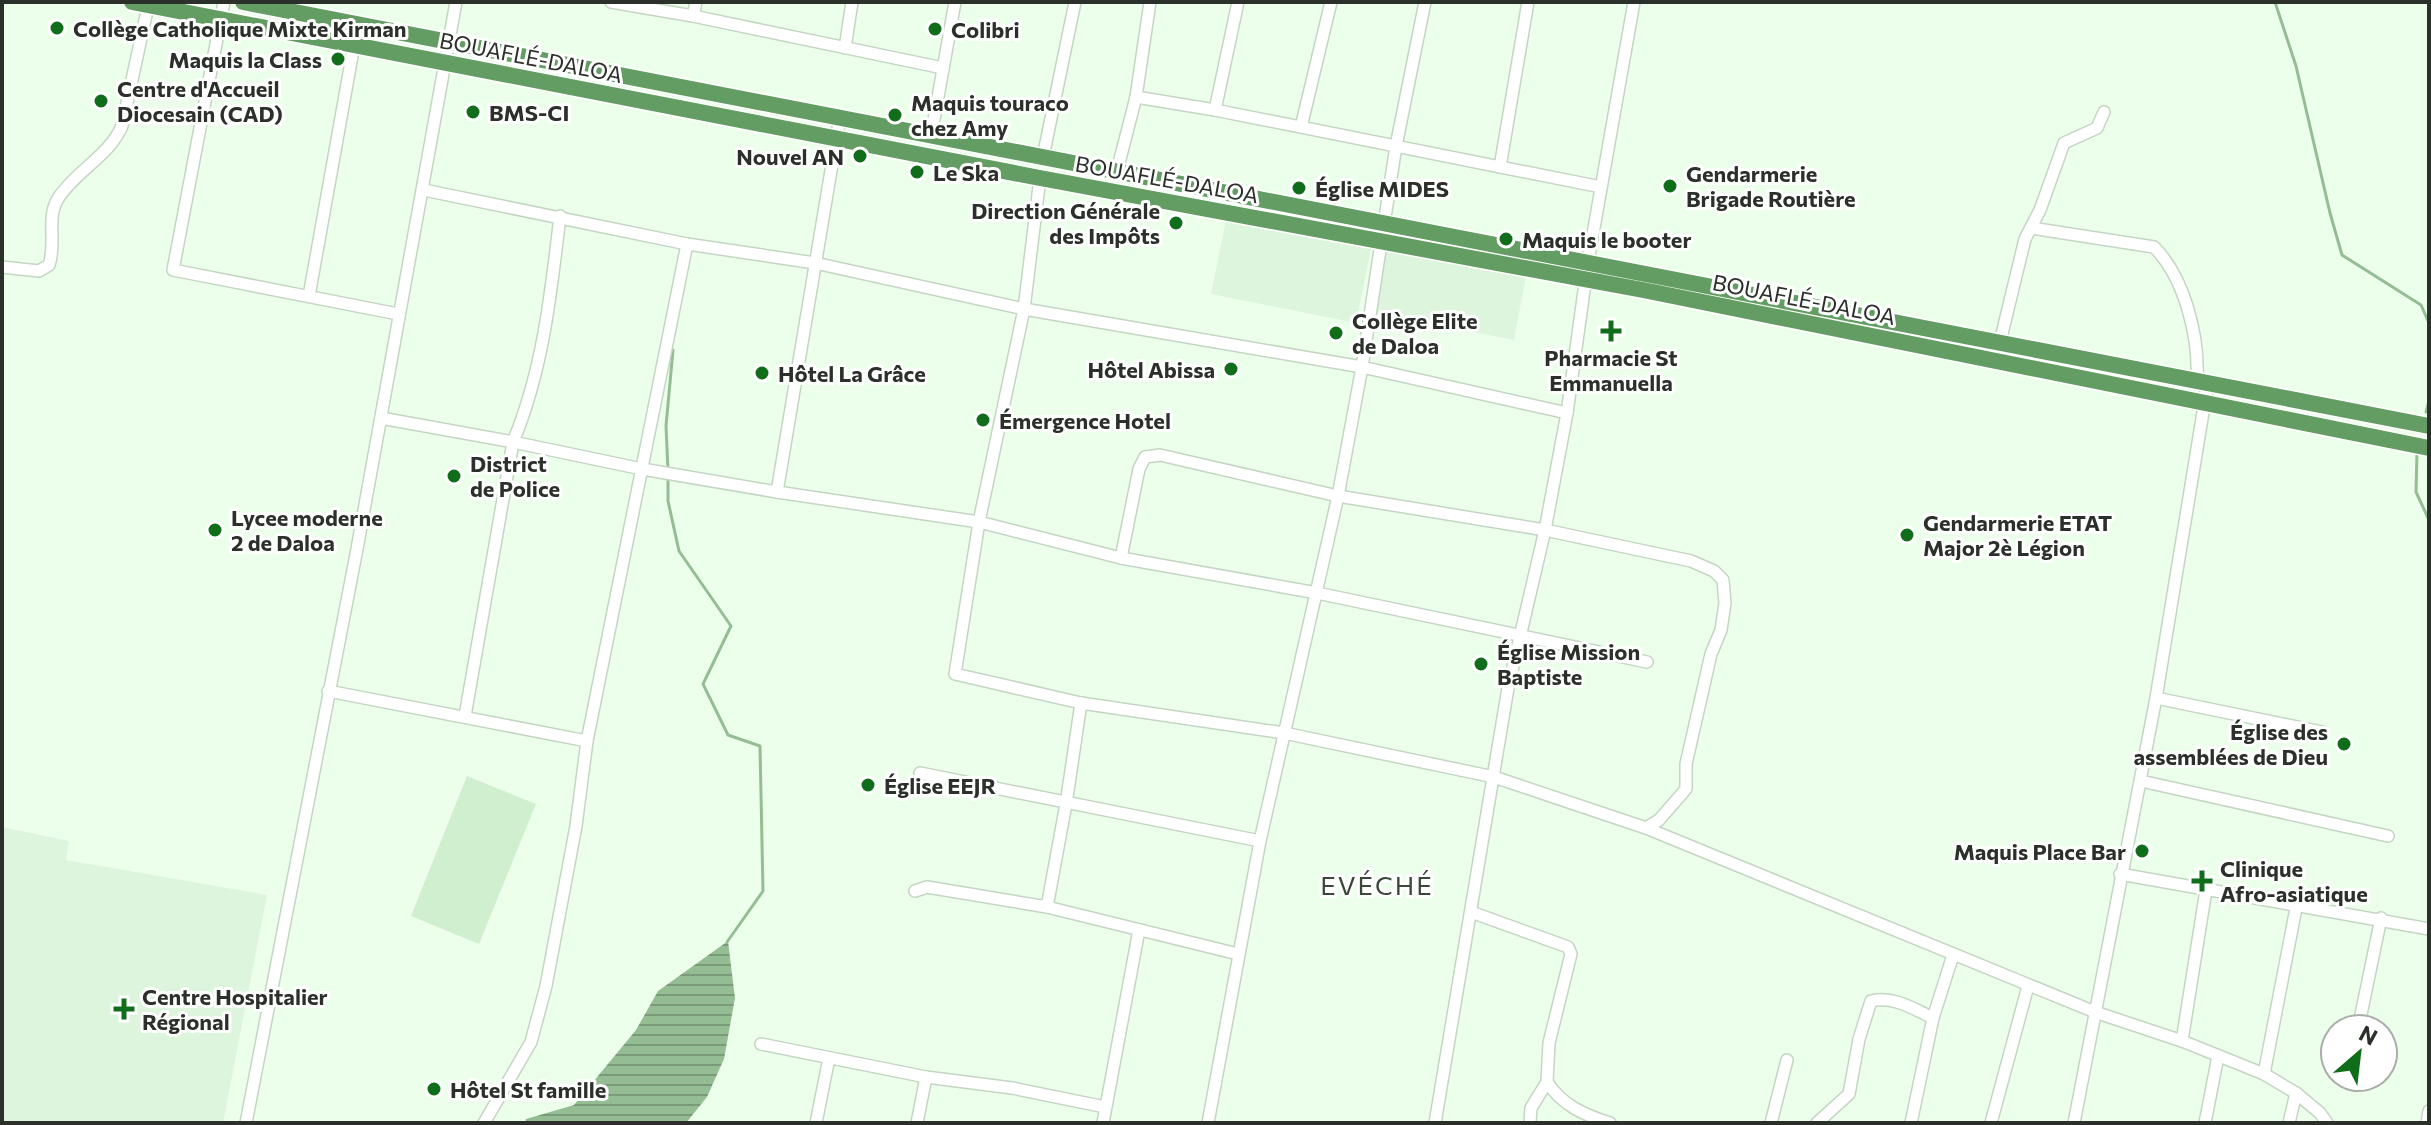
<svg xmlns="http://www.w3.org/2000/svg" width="2431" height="1125" viewBox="0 0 2431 1125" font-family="Commissioner,sans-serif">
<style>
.built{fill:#ddf5dc}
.green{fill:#d0efce}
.water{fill:url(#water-rules)}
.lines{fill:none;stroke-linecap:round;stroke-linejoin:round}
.stream{stroke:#95bd94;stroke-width:3}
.minor-casing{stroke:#c4d6c3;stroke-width:14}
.highway-casing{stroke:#fff;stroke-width:19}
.minor{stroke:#fff;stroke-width:11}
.highway{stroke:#649d63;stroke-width:16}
.poi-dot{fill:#106e1b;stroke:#fff;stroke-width:3}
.labels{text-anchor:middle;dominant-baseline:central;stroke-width:6;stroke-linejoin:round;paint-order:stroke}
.poi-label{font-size:22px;font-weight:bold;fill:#2b312a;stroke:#fff;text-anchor:start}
.street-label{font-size:22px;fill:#2b312a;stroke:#fff}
.quarter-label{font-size:26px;letter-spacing:2px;fill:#394839;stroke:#fff}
</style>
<defs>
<pattern id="water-rules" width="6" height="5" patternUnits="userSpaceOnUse" patternTransform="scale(2)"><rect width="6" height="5" fill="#95bd94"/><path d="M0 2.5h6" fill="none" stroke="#7a9a79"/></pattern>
</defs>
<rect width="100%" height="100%" fill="#ecffeb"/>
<g class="built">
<path d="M1227 215 1372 244 1356 323 1211 294Z"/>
<path d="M1387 245 1527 271 1514 340 1375 313Z"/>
<path d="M2 827 69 841 66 860 267 895 223 1123H2Z"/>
</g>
<path class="green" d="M467 776 536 804 479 944 411 916Z"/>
<path class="water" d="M728 941 735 998 724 1059 707 1097 686 1123H525L526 1119 574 1105 636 1030 658 991Z"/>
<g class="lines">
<g class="stream">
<path d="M2275 2 2296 66 2330 213 2342 255 2421 305 2429 323"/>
<path d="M2426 412 2429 401"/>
<path d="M2417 452 2416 492 2429 520"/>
<path d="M668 470 666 426 673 350"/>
<path d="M668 478V501L679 551 731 626 703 684 728 735 760 746 763 891 727 942"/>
</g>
<g class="minor-casing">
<g id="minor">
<path d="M224 2 173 270 398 314"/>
<path d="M611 2 693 16 943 68"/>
<path d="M693 16 696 2"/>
<path d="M845 48 852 2"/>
<path d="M1136 97 1215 110 1601 187"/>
<path d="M1215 110 1238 2"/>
<path d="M1301 127 1331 2"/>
<path d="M931 136 955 2"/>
<path d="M1043 157 1075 2"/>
<path d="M1500 167 1528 2"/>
<path d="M1117 171 1136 97 1150 2"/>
<path d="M1040 178 1024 309 979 522 955 674 1081 703 1284 733 1494 777 1646 828 2095 1012 2182 1041 2264 1074 2296 1093 2320 1113 2327 1123"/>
<path d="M424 190 687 244 815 263 1024 309 1362 367 1567 413"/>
<path d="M2031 228 2154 247C2185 278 2199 337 2197 379"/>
<path d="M2 267 39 271 49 265C57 243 45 217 59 197 77 170 109 156 122 126L148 6"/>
<path d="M309 296 354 45"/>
<path d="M2000 342 2025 239 2040 210 2064 143 2097 128 2104 112"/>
<path d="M381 418 513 442 642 469 777 492 979 522 1121 558 1317 593 1647 662"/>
<path d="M777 492 840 117"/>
<path d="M1121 558 1139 469 1145 457 1160 455 1338 496 1545 530 1691 561 1714 571 1723 580 1725 603 1721 630 1711 654 1686 764V789L1659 820 1646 828"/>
<path d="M328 691 587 741"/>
<path d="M2156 698 2322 732"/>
<path d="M465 716 513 442C543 370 551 293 560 216"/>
<path d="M920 773 1260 841"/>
<path d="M2141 781 2388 836"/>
<path d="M2120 874 2429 929"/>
<path d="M915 891 927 887 1047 907 1238 954"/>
<path d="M1047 907 1066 804 1081 703"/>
<path d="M1471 912 1568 947 1571 954 1549 1043 1547 1082C1562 1105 1584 1115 1610 1123"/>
<path d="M1933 1018 1953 955"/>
<path d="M2358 1029 2381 918"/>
<path d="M2182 1041 2206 890"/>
<path d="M761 1044 926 1077 1012 1088 1105 1107"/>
<path d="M2264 1074 2297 903"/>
<path d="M246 1123 357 549 456 2"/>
<path d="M484 1123 531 1042 546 986 576 826 587 741 687 244"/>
<path d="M816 1123 829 1058"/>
<path d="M917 1123 926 1077"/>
<path d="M1103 1123 1139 930"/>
<path d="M1208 1123 1260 841 1338 496 1362 367 1396 146 1425 2"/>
<path d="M1435 1123 1508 688 1545 530 1567 413 1588 262 1634 2"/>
<path d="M1530 1123 1531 1108 1547 1082"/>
<path d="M1771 1123 1787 1060"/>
<path d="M1817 1123 1849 1094 1859 1039 1871 1001C1894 996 1912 1008 1933 1018L1911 1123"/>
<path d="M1991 1123 2028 986"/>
<path d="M2074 1123 2156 698 2208 382"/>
<path d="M2205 1123 2218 1056"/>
<path d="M2289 1123 2296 1093"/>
<path d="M2427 1123 2429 1111"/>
</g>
</g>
<g class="highway-casing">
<g id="highway">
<path d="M132 2 1040 178 1643 290 2429 448"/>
<path d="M243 2 2429 426"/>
</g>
</g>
<use href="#minor" class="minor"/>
<use href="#highway" class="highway"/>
</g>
<g class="poi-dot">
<circle cx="57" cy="28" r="8"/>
<circle cx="935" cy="29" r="8"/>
<circle cx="338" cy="59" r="8"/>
<circle cx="101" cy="101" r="8"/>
<circle cx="473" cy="112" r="8"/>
<circle cx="895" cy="115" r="8"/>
<circle cx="860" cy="156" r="8"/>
<circle cx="917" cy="172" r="8"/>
<circle cx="1670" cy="186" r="8"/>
<circle cx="1299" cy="188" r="8"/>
<circle cx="1176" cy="223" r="8"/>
<circle cx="1506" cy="239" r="8"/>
<path d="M1607 319h8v8h8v8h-8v8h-8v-8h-8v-8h8z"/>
<circle cx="1336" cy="333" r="8"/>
<circle cx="1231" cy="369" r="8"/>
<circle cx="762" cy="373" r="8"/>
<circle cx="983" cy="420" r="8"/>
<circle cx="454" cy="476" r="8"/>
<circle cx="215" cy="530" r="8"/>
<circle cx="1907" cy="535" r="8"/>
<circle cx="1481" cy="664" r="8"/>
<circle cx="2344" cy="744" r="8"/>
<circle cx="868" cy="785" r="8"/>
<circle cx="2142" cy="851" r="8"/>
<path d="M2198 869h8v8h8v8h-8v8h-8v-8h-8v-8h8z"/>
<path d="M120 997h8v8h8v8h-8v8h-8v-8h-8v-8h8z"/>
<circle cx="434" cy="1089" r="8"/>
</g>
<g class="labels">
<g class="poi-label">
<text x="73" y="28">Collège Catholique Mixte Kirman</text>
<text x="951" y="29">Colibri</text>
<text x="322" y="59" text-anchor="end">Maquis la Class</text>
<text x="117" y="88">Centre d'Accueil<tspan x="117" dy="25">Diocesain (CAD)</tspan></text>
<text x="911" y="102">Maquis touraco<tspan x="911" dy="25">chez Amy</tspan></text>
<text x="489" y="112">BMS-CI</text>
<text x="844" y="156" text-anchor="end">Nouvel AN</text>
<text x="933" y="172">Le Ska</text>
<text x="1686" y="173">Gendarmerie<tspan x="1686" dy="25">Brigade Routière</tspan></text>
<text x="1315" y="188">Église MIDES</text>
<text x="1160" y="210" text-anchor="end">Direction Générale<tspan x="1160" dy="25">des Impôts</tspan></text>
<text x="1522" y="239">Maquis le booter</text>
<text x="1352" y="320">Collège Elite<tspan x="1352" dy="25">de Daloa</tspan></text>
<text x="1611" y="357" text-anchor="middle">Pharmacie St<tspan x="1611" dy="25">Emmanuella</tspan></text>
<text x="1215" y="369" text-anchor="end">Hôtel Abissa</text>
<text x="778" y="373">Hôtel La Grâce</text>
<text x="999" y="420">Émergence Hotel</text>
<text x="470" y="463">District<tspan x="470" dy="25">de Police</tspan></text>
<text x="231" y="517">Lycee moderne<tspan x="231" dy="25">2 de Daloa</tspan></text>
<text x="1923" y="522">Gendarmerie ETAT<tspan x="1923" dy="25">Major 2è Légion</tspan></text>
<text x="1497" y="651">Église Mission<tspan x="1497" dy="25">Baptiste</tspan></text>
<text x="2328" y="731" text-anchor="end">Église des<tspan x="2328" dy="25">assemblées de Dieu</tspan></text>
<text x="884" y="785">Église EEJR</text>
<text x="2126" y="851" text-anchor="end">Maquis Place Bar</text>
<text x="2220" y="868">Clinique<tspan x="2220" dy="25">Afro-asiatique</tspan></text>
<text x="142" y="996">Centre Hospitalier<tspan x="142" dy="25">Régional</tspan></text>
<text x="450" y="1089">Hôtel St famille</text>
</g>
<g class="street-label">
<text transform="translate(531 57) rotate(11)">BOUAFLÉ-DALOA</text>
<text transform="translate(1167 179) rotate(10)">BOUAFLÉ-DALOA</text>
<text transform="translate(1804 299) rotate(11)">BOUAFLÉ-DALOA</text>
</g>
<g class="quarter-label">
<text x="1377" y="884">EVÉCHÉ</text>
</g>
</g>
<rect width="2431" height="1125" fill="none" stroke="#2b312a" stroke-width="8"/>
<g transform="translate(2359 1053) rotate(28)"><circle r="38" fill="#ffffff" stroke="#aaadaa" stroke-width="2"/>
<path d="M0-6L14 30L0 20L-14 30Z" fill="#106e1b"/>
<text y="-12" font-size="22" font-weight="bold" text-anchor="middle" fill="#2b312a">N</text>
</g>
</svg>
